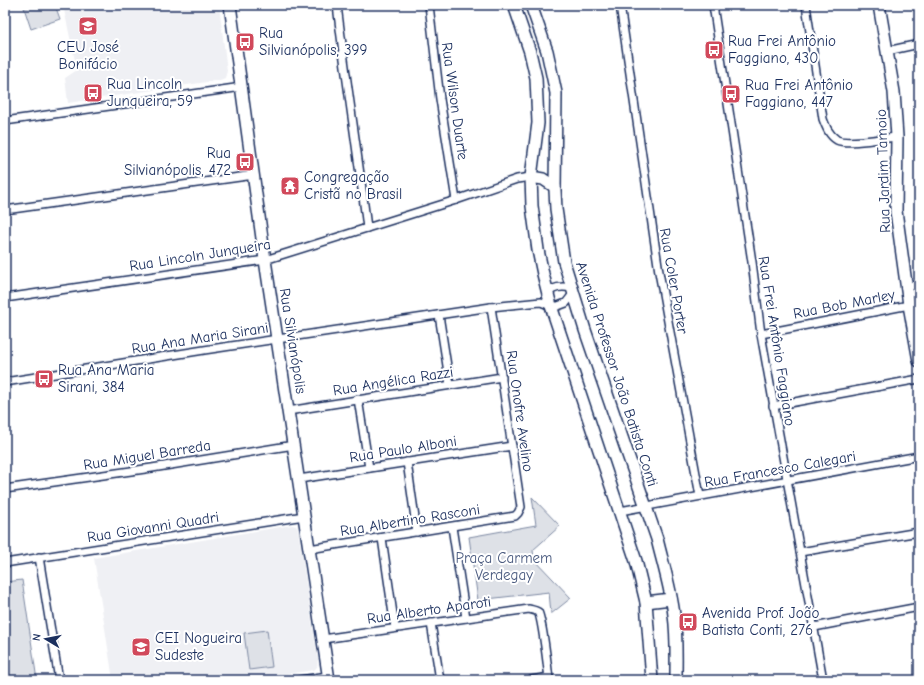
<svg xmlns="http://www.w3.org/2000/svg" width="924" height="685" viewBox="0 0 924 685" font-family="'Comic Neue',sans-serif">
<style>
.built{fill:#eff0f4}
.green{fill:#dee1e7;stroke:#7c88a2}
.lines{fill:none;stroke-linecap:round;stroke-linejoin:round}
.street-casing{stroke:#1b2f5e;stroke-width:10}
.secondary-casing{stroke:#1b2f5e;stroke-width:14}
.street{stroke:#fff;stroke-width:7}
.secondary{stroke:#fff;stroke-width:11}
.labels{text-anchor:middle;dominant-baseline:central;stroke-width:4;stroke-linejoin:round;paint-order:stroke}
.poi-label{font-size:15px;fill:#1b2f5e;stroke:#fff;text-anchor:start}
.street-label{font-size:15px;fill:#1b2f5e;stroke:#fff}
.park-label{font-size:15px;fill:#4c5c80;stroke:#fff}
</style>
<rect width="100%" height="100%" fill="#fff"/>
<filter id="ink" filterUnits="userSpaceOnUse"><feTurbulence type="fractalNoise" baseFrequency=".025" numOctaves="2"/><feDisplacementMap in="SourceGraphic" scale="8" xChannelSelector="R" yChannelSelector="G"/><feConvolveMatrix kernelMatrix="1 2 1 2 8 2 1 2 1" color-interpolation-filters="sRGB"/></filter>
<g filter="url(#ink)">
<g class="built">
<path d="M63 5H219L227 71 225 78 220 80 68 103 65 78 77 70Z"/>
<path d="M292 525 296 526 298 529 318 660 317 667 314 670 246 680H113L94 558Z"/>
</g>
<g class="green">
<path d="M35 5H55L60 19 31 29 24 8Z"/>
<path d="M532 497 560 526 533 550 534 559 571 598 551 614 549 592 478 600 469 537 536 525Z"/>
<path d="M22 580 37 680H5V582Z"/>
<path d="M267 630 272 667 249 670 244 633Z"/>
</g>
<g class="lines">
<g class="street-casing">
<g id="street">
<path d="M337 5C346 80 358 154 367 228"/>
<path d="M429 5 440 99 456 200"/>
<path d="M620 5 659 272 700 496"/>
<path d="M713 5 752 262 761 334 823 680"/>
<path d="M806 5 823 119C826 127 829 135 837 140 847 145 884 138 897 137"/>
<path d="M887 51 919 44"/>
<path d="M5 121 242 87"/>
<path d="M5 210 254 175"/>
<path d="M907 287 919 284"/>
<path d="M546 295C552 287 562 286 571 288"/>
<path d="M5 298 265 260 456 200 517 179 531 177"/>
<path d="M439 315 450 385"/>
<path d="M761 334 909 305"/>
<path d="M5 382 204 350 491 307 541 302 551 306H558L566 303 573 294"/>
<path d="M358 399 369 468"/>
<path d="M773 406 919 379"/>
<path d="M288 411 502 377"/>
<path d="M407 462 417 532"/>
<path d="M299 479 512 446"/>
<path d="M5 489 152 468 294 445"/>
<path d="M620 511 919 456"/>
<path d="M452 527 466 618"/>
<path d="M382 538 395 628"/>
<path d="M309 549 515 516 518 513 521 507 491 307"/>
<path d="M800 552 919 532"/>
<path d="M39 557 59 680"/>
<path d="M5 563 304 516"/>
<path d="M431 623 440 680"/>
<path d="M814 627 919 607"/>
<path d="M323 639 529 609C532 610 535 610 538 612 542 618 548 669 549 680"/>
<path d="M300 680 328 676"/>
<path d="M531 680 549 677"/>
</g>
</g>
<g class="secondary-casing">
<g id="secondary">
<path d="M230 5 265 260 329 680"/>
<path d="M514 5 530 52 536 78 538 123 531 177 532 206 538 250 543 274 551 306 636 561 646 602 652 680"/>
<path d="M531 5 547 51 556 93 555 190 556 209 564 262 585 330 657 539C663 564 671 589 674 615 677 636 676 658 676 680"/>
<path d="M879 5 894 92 897 137 896 211 909 305 919 361"/>
<path d="M531 177 543 179 555 187"/>
<path d="M646 602 671 599"/>
</g>
</g>
<use href="#street" class="street"/>
<use href="#secondary" class="secondary"/>
</g>
</g>
<defs>
<g id="school-square" transform="scale(1)"><rect x="-9" y="-9" width="18" height="18" rx="4" fill="#d1495b" stroke="#fff"/><path d="M0-5L7-2L0 1L-7-2ZM-4 1L0 2.5L4 1V4Q0 6-4 4Z" fill="#fff"/></g>
<g id="bus-square" transform="scale(1)"><rect x="-9" y="-9" width="18" height="18" rx="4" fill="#d1495b" stroke="#fff"/><path d="M-5-6H5V4H4V6H2V4H-2V6H-4V4H-5ZM-3.5-4V0h7V-4ZM-3.5 1.2v1.5H-2V1.2ZM2 1.2v1.5H3.5V1.2Z" fill="#fff"/></g>
<g id="temple-square" transform="scale(1)"><rect x="-9" y="-9" width="18" height="18" rx="4" fill="#d1495b" stroke="#fff"/><path d="M0-6L5-2H3V0L6.5 2.5H4V6H1.5V3h-3V6H-4V2.5H-6.5L-3 0V-2H-5Z" fill="#fff"/></g>
</defs>
<g fill-rule="evenodd">
<use href="#school-square" x="88" y="26"/>
<use href="#bus-square" x="245" y="42"/>
<use href="#bus-square" x="714" y="50"/>
<use href="#bus-square" x="93" y="93"/>
<use href="#bus-square" x="731" y="94"/>
<use href="#bus-square" x="245" y="162"/>
<use href="#temple-square" x="290" y="186"/>
<use href="#bus-square" x="44" y="379"/>
<use href="#bus-square" x="688" y="622"/>
<use href="#school-square" x="141" y="647"/>
</g>
<g class="labels">
<g class="poi-label">
<text x="259" y="33">Rua<tspan x="259" dy="17">Silvianópolis, 399</tspan></text>
<text x="728" y="41">Rua Frei Antônio<tspan x="728" dy="17">Faggiano, 430</tspan></text>
<text x="88" y="47" text-anchor="middle">CEU José<tspan x="88" dy="17">Bonifácio</tspan></text>
<text x="107" y="84">Rua Lincoln<tspan x="107" dy="17">Junqueira, 59</tspan></text>
<text x="745" y="85">Rua Frei Antônio<tspan x="745" dy="17">Faggiano, 447</tspan></text>
<text x="231" y="153" text-anchor="end">Rua<tspan x="231" dy="17">Silvianópolis, 472</tspan></text>
<text x="304" y="177">Congregação<tspan x="304" dy="17">Cristã no Brasil</tspan></text>
<text x="58" y="370">Rua Ana Maria<tspan x="58" dy="17">Sirani, 384</tspan></text>
<text x="702" y="613">Avenida Prof. João<tspan x="702" dy="17">Batista Conti, 276</tspan></text>
<text x="155" y="638">CEI Nogueira<tspan x="155" dy="17">Sudeste</tspan></text>
</g>
<g class="street-label">
<text transform="translate(455 101) rotate(82)">Rua Wilson Duarte</text>
<text transform="translate(883 171) rotate(-92)">Rua Jardim Tamoio</text>
<text transform="translate(200 255) rotate(-9)">Rua Lincoln Junqueira</text>
<text transform="translate(674 281) rotate(80)">Rua Coler Porter</text>
<text transform="translate(844 304) rotate(-11)">Rua Bob Marley</text>
<text transform="translate(200 338) rotate(-9)">Rua Ana Maria Sirani</text>
<text transform="translate(293 341) rotate(81)">Rua Silvianópolis</text>
<text transform="translate(777 341) rotate(81)">Rua Frei Antônio Faggiano</text>
<text transform="translate(617 374) rotate(72)">Avenida Professor João Batista Conti</text>
<text transform="translate(393 381) rotate(-9)">Rua Angélica Razzi</text>
<text transform="translate(520 411) rotate(82)">Rua Onofre Avelino</text>
<text transform="translate(403 449) rotate(-9)">Rua Paulo Alboni</text>
<text transform="translate(147 455) rotate(-9)">Rua Miguel Barreda</text>
<text transform="translate(780 469) rotate(-10)">Rua Francesco Calegari</text>
<text transform="translate(410 520) rotate(-9)">Rua Albertino Rasconi</text>
<text transform="translate(153 527) rotate(-9)">Rua Giovanni Quadri</text>
<text transform="translate(429 610) rotate(-8)">Rua Alberto Aparoti</text>
</g>
<g class="park-label">
<text x="504" y="558">Praça Carmem<tspan x="504" dy="17">Verdegay</tspan></text>
</g>
</g>
<rect width="924" height="685" fill="none" stroke="#fff" stroke-width="20"/>
<rect x="10" y="10" width="904" height="665" fill="none" stroke="#1b2f5e" stroke-width="1.5" filter="url(#ink)"/>
<g transform="translate(46 639) rotate(280)" stroke="#ffffff" stroke-width="3" paint-order="stroke">
<path d="M0-3L7 15L0 10L-7 15Z" fill="#1b2f5e"/>
<text y="-6" font-size="11" font-weight="bold" text-anchor="middle" fill="#1b2f5e">N</text>
</g>
</svg>
